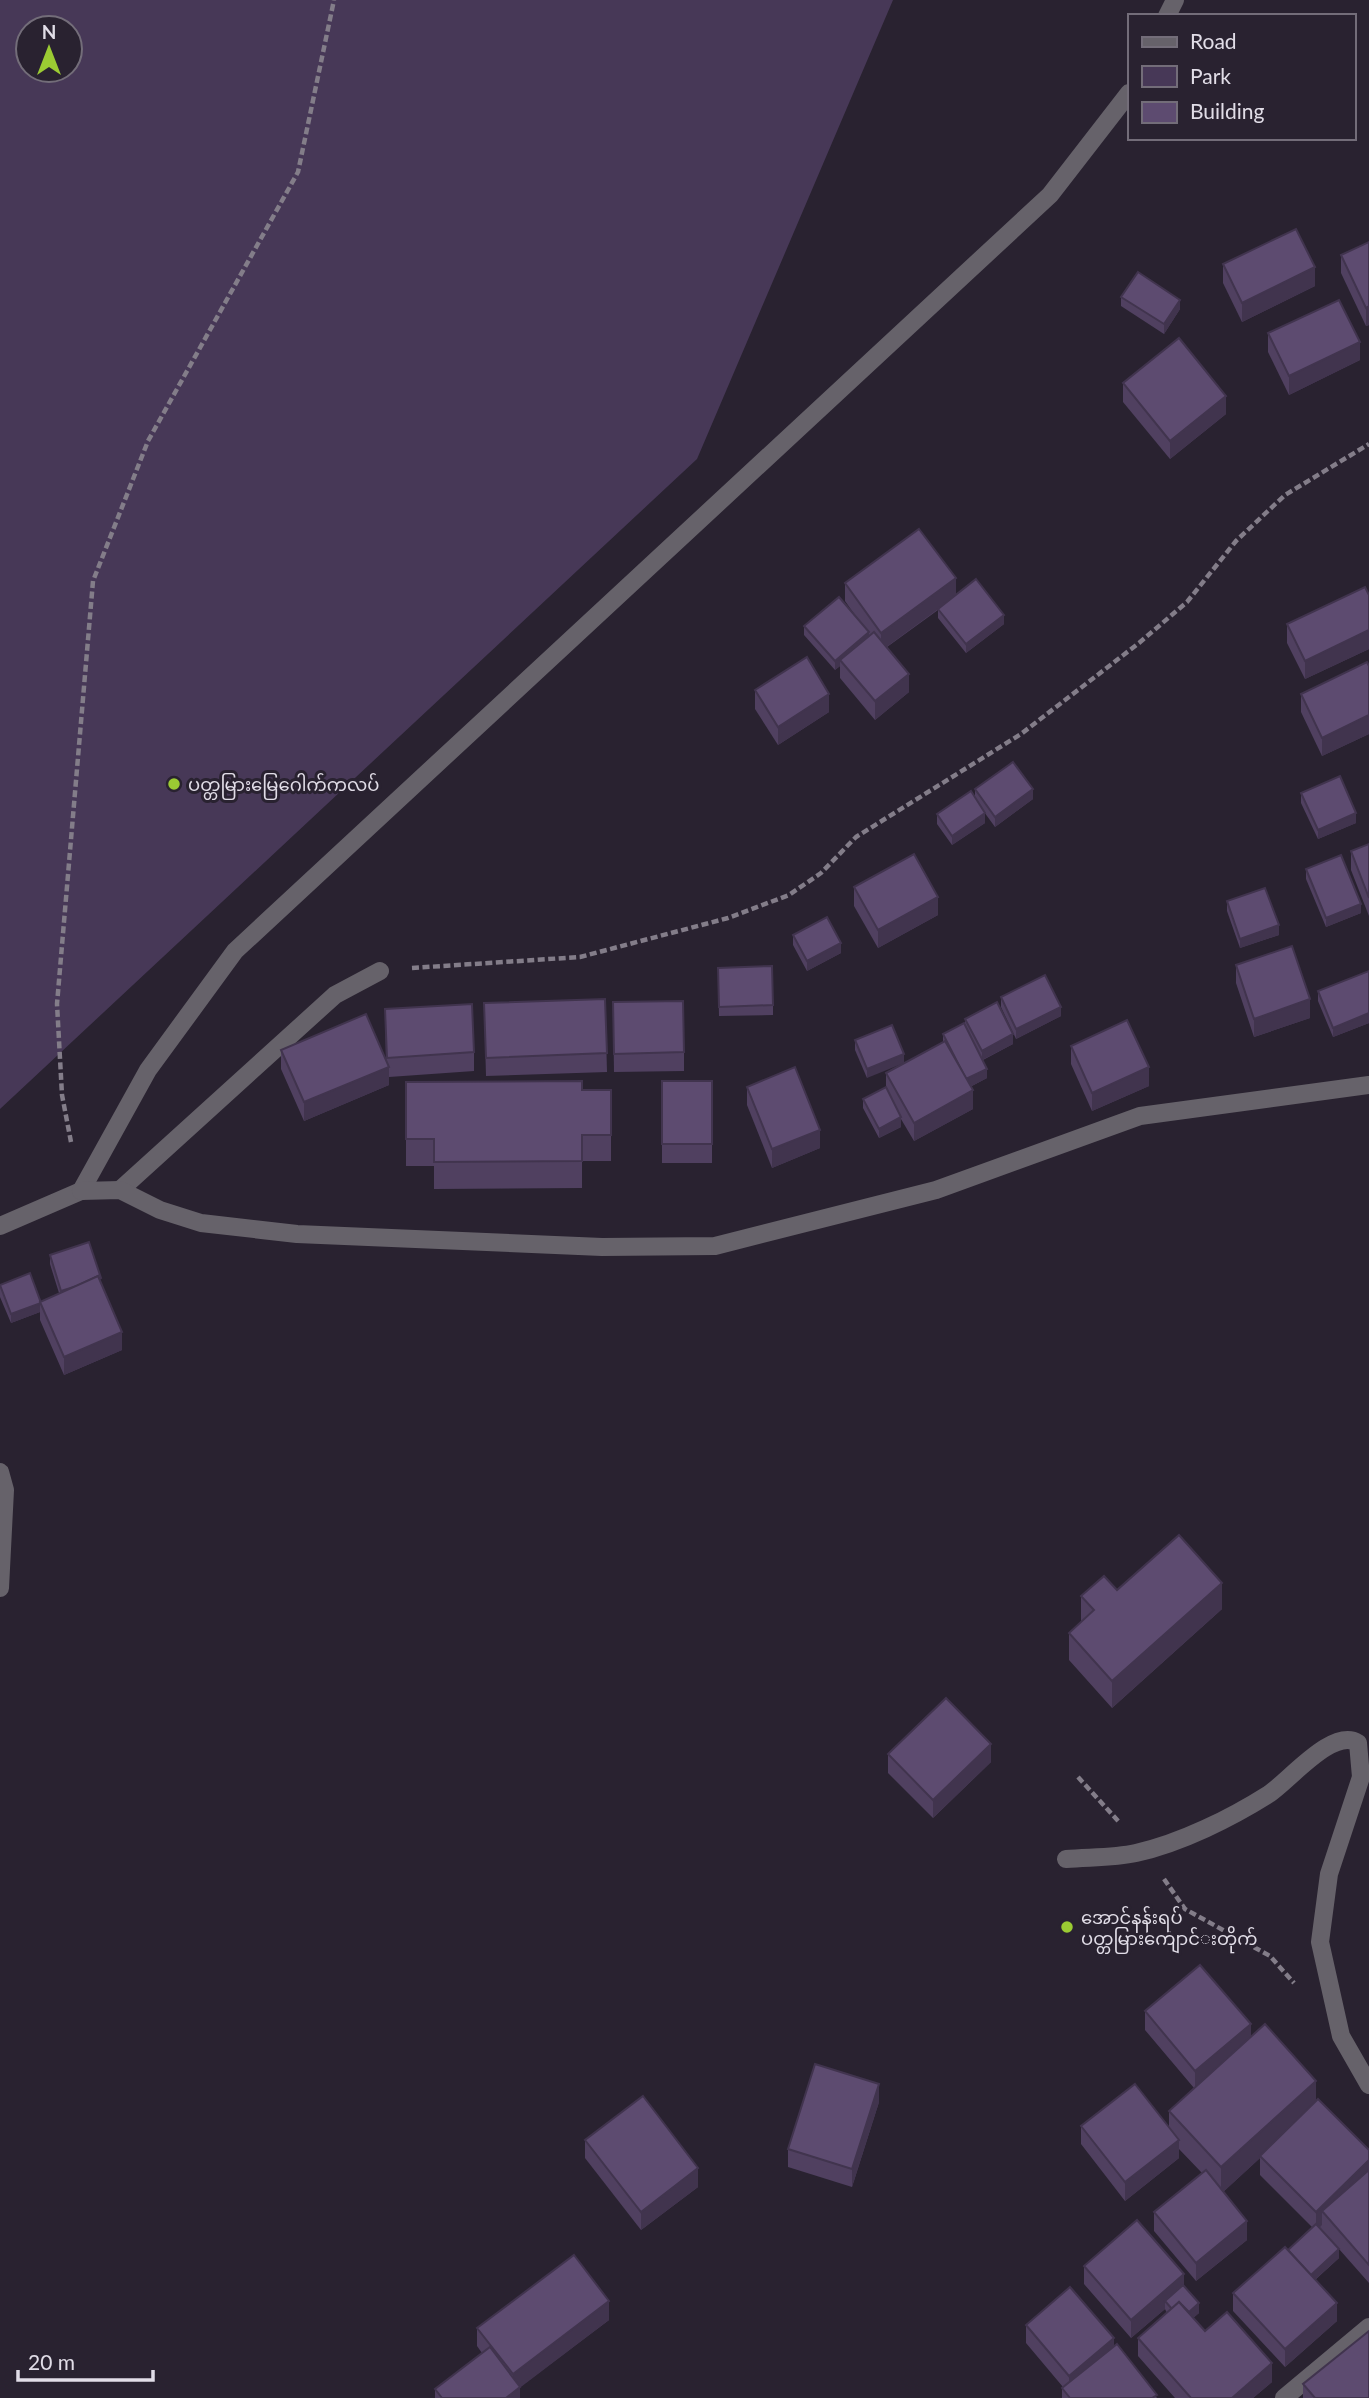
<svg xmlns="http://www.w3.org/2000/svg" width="1369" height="2398" viewBox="0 0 1369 2398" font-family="Lato,'Noto Sans Myanmar',sans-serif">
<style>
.green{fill:#473857;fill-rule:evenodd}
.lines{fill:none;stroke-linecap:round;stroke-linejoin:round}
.path{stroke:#837d89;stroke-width:4.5;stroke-dasharray:7 3.5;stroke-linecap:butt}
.lane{stroke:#66626a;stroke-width:18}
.street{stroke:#66626a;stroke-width:18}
.wall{fill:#504060}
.shaded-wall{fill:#41344e}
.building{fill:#5d4b70;stroke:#41344e;stroke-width:2}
.poi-dot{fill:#9bcb33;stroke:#292230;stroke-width:2.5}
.labels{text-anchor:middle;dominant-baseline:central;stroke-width:6;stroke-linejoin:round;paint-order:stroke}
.poi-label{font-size:18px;fill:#e1dde7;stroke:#292230;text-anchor:start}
</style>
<rect width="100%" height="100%" fill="#292230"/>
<path class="green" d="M0 0H893L697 459 0 1109ZM28 28H70V70H28Z"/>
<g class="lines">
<g class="path">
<path d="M412 968 580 957 728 918 789 895 821 873 856 837 1021 734 1139 643 1187 602 1236 541 1285 495 1369 444"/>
<path d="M71 1142 62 1095 57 1004 93 581 148 441 298 172 334 0"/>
<path d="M1078 1777 1120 1823"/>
<path d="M1164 1879 1185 1909 1270 1956 1294 1983"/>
</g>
<g class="lane">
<path d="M120 1190 335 995 380 971"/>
<path d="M0 1226 81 1191"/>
<path d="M0 1472 5 1490 0 1588"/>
</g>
<g class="street">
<path d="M1167 16 1175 0"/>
<path d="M81 1191 148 1070 235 951 1050 195 1129 93"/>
<path d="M81 1191 120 1190 160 1210 201 1223 297 1234 602 1247 715 1246 936 1190 1140 1116 1369 1085"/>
<path d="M1066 1859C1089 1857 1114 1858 1136 1853 1181 1843 1231 1818 1269 1794 1290 1780 1333 1727 1358 1743L1361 1777 1329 1874 1320 1942 1341 2036 1369 2085"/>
<path d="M1284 2398 1369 2327"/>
</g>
</g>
<g class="wall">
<path d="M1369 242V325L1366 326 1341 273V255Z"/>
<path d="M1223 264 1315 286 1242 322 1223 283Z"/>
<path d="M1121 297 1180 309 1164 334 1121 306Z"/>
<path d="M1268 333 1360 360 1289 395 1268 352Z"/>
<path d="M1123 383 1226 414 1170 459 1123 402Z"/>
<path d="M845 583 956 595 1004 624 966 653 938 618V610L887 647 909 692 875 720 840 678V666L835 670 804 635V626L857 618 845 601Z"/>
<path d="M1369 595V649L1305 679 1287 643V624Z"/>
<path d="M1369 666V734L1322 756 1301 712V694Z"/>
<path d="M755 690 829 712 778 745 755 709Z"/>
<path d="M975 789 1033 799 995 827 979 805 985 823 952 845 937 824V814L975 798Z"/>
<path d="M1301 793 1356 823 1318 839 1301 803Z"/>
<path d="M1369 844V916L1351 870V851Z"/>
<path d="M1306 869 1361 913 1326 927 1306 879Z"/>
<path d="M854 887 938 915 878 948 854 906Z"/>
<path d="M1227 901 1279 935 1240 948 1227 911Z"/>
<path d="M793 935 841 953 807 971 793 945Z"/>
<path d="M1236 965 1310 1018 1254 1037 1236 983Z"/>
<path d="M718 968 773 1005V1015L719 1016Z"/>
<path d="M1369 971V1023L1333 1037 1318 1001V991Z"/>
<path d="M1001 997 1061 1016 1016 1039 1001 1007Z"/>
<path d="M605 999 607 1072 486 1076 484 1003Z"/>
<path d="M613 1002 684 1052V1071L614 1072Z"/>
<path d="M385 1009 474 1052V1071L389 1077V1085L304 1121 281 1069V1050L386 1061Z"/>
<path d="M965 1019 1013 1044 983 1060 987 1078 970 1087 973 1109 914 1141 901 1119V1127L879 1138 863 1108V1099L886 1087V1073L943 1042V1034L965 1026Z"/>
<path d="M892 1025 867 1078 855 1050V1040Z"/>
<path d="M1071 1046 1149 1086 1092 1111 1071 1064Z"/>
<rect x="662" y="1081" width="50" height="82"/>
<path d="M406 1082 582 1090H611V1161H582V1188L434 1189V1166H406Z"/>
<path d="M747 1087 820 1148 772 1168 747 1105Z"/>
<path d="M50 1255 101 1283 122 1350 64 1375 40 1320V1312L11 1323 0 1297V1285L40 1302 59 1293 50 1264Z"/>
<path d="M1117 1590 1222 1609 1112 1708 1069 1660V1633L1081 1622V1596Z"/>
<path d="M888 1754 991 1762 933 1818 888 1773Z"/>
<path d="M1145 2011 1251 2037 1369 2150V2283L1339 2249V2258L1315 2280 1337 2321 1285 2367 1233 2311V2293L1288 2250 1313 2228 1260 2175V2158L1223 2192 1247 2240 1196 2281 1154 2231V2212L1202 2173 1179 2149V2158L1125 2201 1081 2144V2126L1169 2127V2111L1194 2088 1145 2030Z"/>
<path d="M879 2102 852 2187 788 2167V2149Z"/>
<path d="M585 2140 698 2187 641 2230 585 2158Z"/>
<path d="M1084 2266 1184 2287 1199 2313 1193 2318 1205 2331 1272 2382 1253 2398H1175L1138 2356V2338L1167 2313 1165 2309 1131 2338 1084 2284Z"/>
<path d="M609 2320 520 2387V2398H435V2389L482 2353 477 2346V2328Z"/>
<path d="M1026 2325 1114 2347 1157 2398H1062V2388L1063 2387 1026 2343Z"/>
<path d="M1303 2384 1369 2398H1303Z"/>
</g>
<g class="shaded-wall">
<path d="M1315 267V286L1242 322V303Z"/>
<path d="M1180 300V309L1164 334V324Z"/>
<path d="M1369 306V325L1366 326V308Z"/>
<path d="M1360 342V360L1289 395V376Z"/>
<path d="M1226 396V414L1170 459V441Z"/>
<path d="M956 578V596L881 651V633Z"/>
<path d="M1004 615V624L966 653V644Z"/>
<path d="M1369 630V649L1305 679V661Z"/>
<path d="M869 632V641L840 660V666L835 670V661Z"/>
<path d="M909 674V692L875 720V701Z"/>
<path d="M829 694V712L778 745V727Z"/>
<path d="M1369 715V734L1322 756V738Z"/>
<path d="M1033 789V799L995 827V817Z"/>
<path d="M985 813V823L952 845V836Z"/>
<path d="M1356 813V823L1318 839V830Z"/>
<path d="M938 897V915L878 948V930Z"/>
<path d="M1361 904V913L1326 927V918Z"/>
<path d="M1279 925V935L1240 948V939Z"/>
<path d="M841 943V953L807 971V961Z"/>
<path d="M1310 999V1018L1254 1037V1019Z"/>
<path d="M1061 1007V1016L1016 1039V1029Z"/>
<path d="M1369 1013V1023L1333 1037V1028Z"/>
<path d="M1013 1034V1044L982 1060V1051Z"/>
<path d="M904 1054V1063L867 1078V1069Z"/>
<path d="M389 1067V1085L304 1121V1102Z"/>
<path d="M1149 1067V1086L1092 1111V1093Z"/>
<path d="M987 1069V1078L966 1089V1079Z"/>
<path d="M973 1090V1109L914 1141V1123Z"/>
<path d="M901 1117V1127L879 1138V1129Z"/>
<path d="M820 1130V1148L772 1168V1149Z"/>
<path d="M40 1303V1312L11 1323V1314Z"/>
<path d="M122 1332V1350L64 1375V1357Z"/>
<path d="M1222 1583V1609L1112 1708V1681Z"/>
<path d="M991 1744V1762L933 1818V1800Z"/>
<path d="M1251 2024V2042L1195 2090V2071Z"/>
<path d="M1316 2081V2107L1260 2156V2158L1221 2194V2167Z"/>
<path d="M879 2084V2102L852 2187V2169Z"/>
<path d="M1179 2140V2158L1125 2201V2182Z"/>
<path d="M1369 2160V2178L1322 2211V2225L1316 2231V2212Z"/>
<path d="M698 2168V2187L641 2230V2212Z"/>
<path d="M1247 2221V2240L1196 2281V2263Z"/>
<path d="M1339 2249V2258L1310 2284V2275Z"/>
<path d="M1184 2274V2292L1165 2301V2309L1131 2338V2320Z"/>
<path d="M609 2301V2320L513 2393V2374Z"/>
<path d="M1199 2303V2313L1185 2325V2315Z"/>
<path d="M1337 2303V2321L1285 2367V2349Z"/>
<path d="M1114 2338V2356L1069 2394V2376Z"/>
<path d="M1272 2363V2382L1253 2398H1232Z"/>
<path d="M520 2387V2398H506Z"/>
</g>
<g class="building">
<path d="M1296 229 1315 267 1242 303 1223 264Z"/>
<path d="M1369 242V306L1366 308 1341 255Z"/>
<path d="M1138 272 1180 300 1164 324 1121 297Z"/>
<path d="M1339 300 1360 342 1289 376 1268 333Z"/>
<path d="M1179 338 1226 396 1170 441 1123 383Z"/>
<path d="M919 529 956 578 881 633 845 583Z"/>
<path d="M976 579 1004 615 966 644 938 609Z"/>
<path d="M1365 587 1369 595V630L1305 661 1287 624Z"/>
<path d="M839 597 869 632 835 661 804 626Z"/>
<path d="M874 632 909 674 875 701 840 660Z"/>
<path d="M807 657 829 694 778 727 755 690Z"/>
<path d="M1367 662 1369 666V715L1322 738 1301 694Z"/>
<path d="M1013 762 1033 789 995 817 975 789Z"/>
<path d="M1340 776 1356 813 1318 830 1301 793Z"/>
<path d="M971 791 985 813 952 836 937 814Z"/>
<path d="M1369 844V898L1351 851Z"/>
<path d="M914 854 938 897 878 930 854 887Z"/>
<path d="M1341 855 1361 904 1326 918 1306 869Z"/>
<path d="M1265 888 1279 925 1240 939 1227 901Z"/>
<path d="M827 917 841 943 807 961 793 935Z"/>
<path d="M1292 946 1310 999 1254 1019 1236 965Z"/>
<path d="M772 966 773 1005 719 1007 718 968Z"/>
<path d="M1369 971V1013L1333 1028 1318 991Z"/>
<path d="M1045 975 1061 1007 1016 1029 1001 997Z"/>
<path d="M605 999 607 1053 486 1058 484 1003Z"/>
<path d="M683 1001 684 1052 614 1054 613 1002Z"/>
<path d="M997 1002 1013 1034 982 1051 965 1019Z"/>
<path d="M472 1004 474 1052 387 1058 385 1009Z"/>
<path d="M366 1014 389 1067 304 1102 281 1050Z"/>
<path d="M1127 1020 1149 1067 1092 1093 1071 1046Z"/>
<path d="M964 1023 987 1069 966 1079 943 1034Z"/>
<path d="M892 1025 904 1054 867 1069 855 1040Z"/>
<path d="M945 1041 973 1090 914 1123 886 1073Z"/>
<path d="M795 1067 820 1130 772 1149 747 1087Z"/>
<path d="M582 1081V1090H611V1135H582V1161L434 1162V1139H406V1082Z"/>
<rect x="662" y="1081" width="50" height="63"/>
<path d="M886 1087 901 1117 879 1129 863 1099Z"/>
<path d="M89 1242 101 1278 99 1279 98 1276 77 1286 61 1291 50 1255Z"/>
<path d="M30 1273 41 1303 11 1314 0 1285Z"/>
<path d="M98 1276 122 1332 64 1357 40 1302Z"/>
<path d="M1179 1535 1222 1583 1112 1681 1069 1633 1094 1610 1081 1596 1104 1576 1117 1590Z"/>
<path d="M946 1698 991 1744 933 1800 888 1754Z"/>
<path d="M1200 1965 1251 2024 1195 2071 1145 2011Z"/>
<path d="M1265 2024 1316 2081 1221 2167 1169 2111Z"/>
<path d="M815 2064 879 2084 852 2169 788 2149Z"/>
<path d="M1135 2084 1179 2140 1125 2182 1081 2126Z"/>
<path d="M643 2096 698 2168 641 2212 585 2140Z"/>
<path d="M1318 2099 1369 2150V2160L1316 2212 1260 2156Z"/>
<path d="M1206 2170 1247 2221 1196 2263 1154 2212Z"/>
<path d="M1369 2170V2265L1322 2211Z"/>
<path d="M1137 2220 1184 2274 1131 2320 1084 2266Z"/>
<path d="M1316 2224 1339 2249 1311 2275 1288 2250Z"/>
<path d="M1285 2247 1337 2303 1285 2349 1233 2293Z"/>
<path d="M574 2255 609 2301 513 2374 477 2328Z"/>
<path d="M1183 2285 1199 2303 1189 2312 1179 2302 1172 2309 1165 2301Z"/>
<path d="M1070 2287 1114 2338 1069 2376 1026 2325Z"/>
<path d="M1179 2302 1205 2331 1227 2312 1272 2363 1232 2398H1191L1138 2338Z"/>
<path d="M1369 2331V2398H1315L1303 2384Z"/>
<path d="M1117 2344 1157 2395 1152 2398H1070L1062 2388Z"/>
<path d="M490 2347 520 2387 506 2398H442L435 2389Z"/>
</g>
<g class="poi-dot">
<circle cx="174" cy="784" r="7"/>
<circle cx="1067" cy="1927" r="7"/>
</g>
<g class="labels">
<g class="poi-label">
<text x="188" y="784">ပတ္တမြားမြေဂေါက်ကလပ်</text>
<text x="1081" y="1917">အောင်နန်းရပ်<tspan x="1081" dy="21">ပတ္တမြား‌ကျောင်‌းတိုက်</tspan></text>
</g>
</g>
<rect x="1128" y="14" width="228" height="126" fill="#292230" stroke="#736d79" stroke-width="2"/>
<rect x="1142" y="37" width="35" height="10" fill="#66626a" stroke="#736d79" stroke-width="2"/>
<text x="1190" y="49" font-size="21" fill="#e1dde7">Road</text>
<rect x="1142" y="66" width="35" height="21" fill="#473857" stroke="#736d79" stroke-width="2"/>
<text x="1190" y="84" font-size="21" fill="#e1dde7">Park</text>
<rect x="1142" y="102" width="35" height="21" fill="#5d4b70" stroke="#736d79" stroke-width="2"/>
<text x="1190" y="119" font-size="21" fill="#e1dde7">Building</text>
<g transform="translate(49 49)"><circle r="33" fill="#292230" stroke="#736d79" stroke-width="2"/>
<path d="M0-5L12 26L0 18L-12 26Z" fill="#9bcb33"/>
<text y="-10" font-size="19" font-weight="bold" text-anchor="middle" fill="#e1dde7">N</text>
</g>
<path d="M18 2370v10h135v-10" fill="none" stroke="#e1dde7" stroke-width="3.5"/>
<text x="28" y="2370" font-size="21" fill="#e1dde7" stroke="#292230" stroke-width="5" paint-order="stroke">20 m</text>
</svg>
